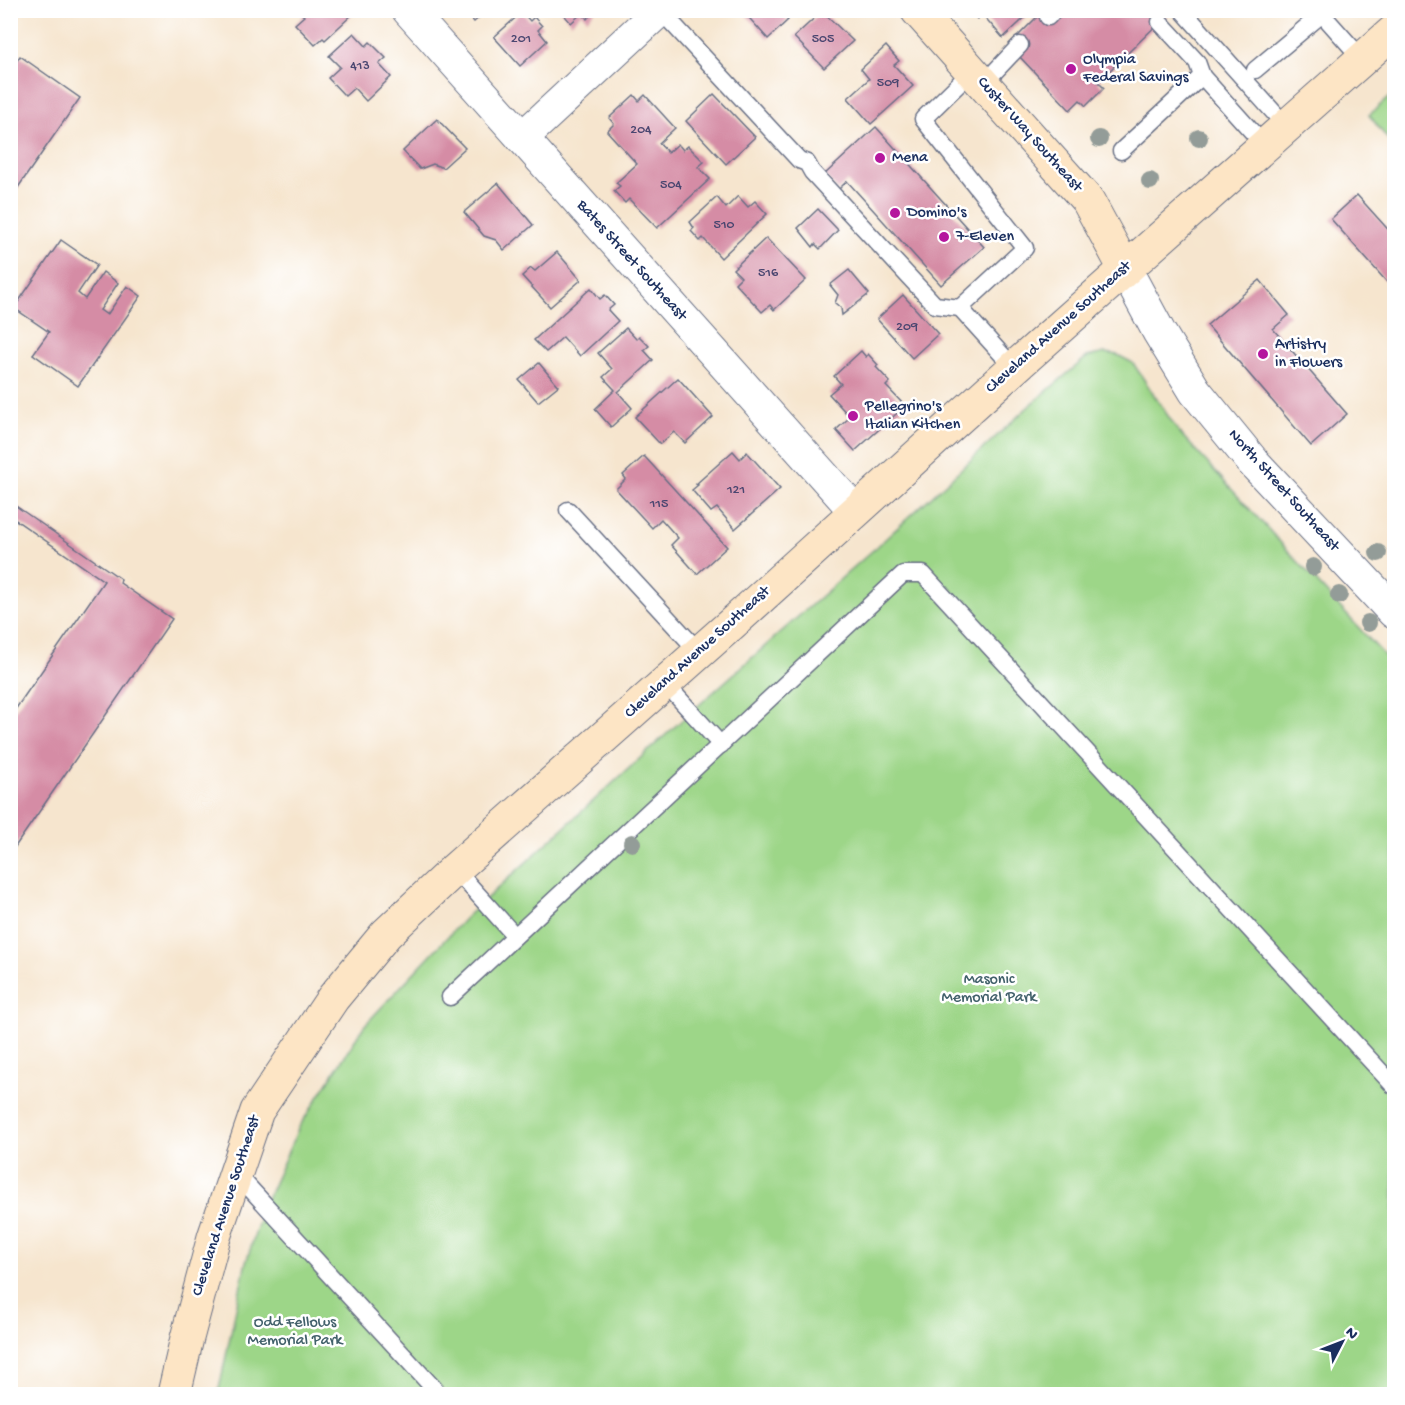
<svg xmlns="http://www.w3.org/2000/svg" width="1405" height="1405" viewBox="0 0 1405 1405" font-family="'Gochi Hand',sans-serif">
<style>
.green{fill:#9dd688;stroke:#5c8273;stroke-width:1.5}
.building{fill:#d58ca5}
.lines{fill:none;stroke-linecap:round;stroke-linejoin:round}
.service-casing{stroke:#686f85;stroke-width:19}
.minor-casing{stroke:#686f85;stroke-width:34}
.tertiary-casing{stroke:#686f85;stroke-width:35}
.secondary-casing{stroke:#686f85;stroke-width:35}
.service{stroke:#fff;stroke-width:16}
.minor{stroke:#fff;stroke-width:32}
.tertiary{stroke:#fff;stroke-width:33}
.secondary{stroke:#fde5c5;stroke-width:33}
.tree{fill:#939c98}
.poi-dot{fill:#b5179e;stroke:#fff;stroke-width:2}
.labels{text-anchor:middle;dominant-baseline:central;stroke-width:5;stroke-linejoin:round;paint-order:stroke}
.number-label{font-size:14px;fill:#4a4670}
.poi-label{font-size:16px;fill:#1b2f5e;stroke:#fff;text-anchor:start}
.street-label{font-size:16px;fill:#1b2f5e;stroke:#fff}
.park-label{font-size:16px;fill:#42616b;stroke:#fff}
</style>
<rect width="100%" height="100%" fill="#fff"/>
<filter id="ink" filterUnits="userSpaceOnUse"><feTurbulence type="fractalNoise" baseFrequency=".0167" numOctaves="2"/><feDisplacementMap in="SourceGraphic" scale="12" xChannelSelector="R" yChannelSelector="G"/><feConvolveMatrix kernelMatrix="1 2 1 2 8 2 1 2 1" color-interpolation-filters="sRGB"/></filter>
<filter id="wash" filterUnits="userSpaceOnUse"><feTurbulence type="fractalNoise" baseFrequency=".008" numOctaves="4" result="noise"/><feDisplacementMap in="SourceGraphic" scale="24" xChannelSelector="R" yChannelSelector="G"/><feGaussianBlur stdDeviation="1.35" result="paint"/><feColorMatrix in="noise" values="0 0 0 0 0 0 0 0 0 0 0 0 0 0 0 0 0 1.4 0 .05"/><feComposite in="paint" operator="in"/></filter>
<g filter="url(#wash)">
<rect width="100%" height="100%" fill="#f6e5ce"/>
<g class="green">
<path d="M1394 93V142H1390L1369 115Z"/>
<path d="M1105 353 1118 355 1133 363 1178 431 1394 666V1394H218L245 1266 264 1205 299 1127 364 1026 466 917 682 720 881 543 1028 407 1087 357Z"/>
</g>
<g id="blocks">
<g class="building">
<path d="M302 10H352L354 13 325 40 323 38 315 45 295 24 304 16 300 12Z"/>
<path d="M464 10H488L474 22Z"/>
<path d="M560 10H596L587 19 582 13 571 23Z"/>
<path d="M742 10H786L782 14 788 20 768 39Z"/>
<path d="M969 10H1033L1003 38 982 14 977 19Z"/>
<path d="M1167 10 1169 13 1098 82 1104 88 1086 106 1080 100 1070 110 1020 57 1015 39 1043 11Z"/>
<path d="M822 11 853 41 824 68 794 37Z"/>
<path d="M522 12 530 21 534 17 542 26 538 30 547 41 520 66 494 37Z"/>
<path d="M354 33 366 46 370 42 386 58 379 64 391 77 366 101 354 88 345 96 328 78 340 67 329 56Z"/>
<path d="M886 46 899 61 894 65 913 86 871 124 848 98 869 79 861 69Z"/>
<path d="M20 56 80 98 10 199V63L14 65Z"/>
<path d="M714 94 755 137 726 164 686 121Z"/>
<path d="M634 95 639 101 645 95 675 128 659 143 668 153 678 144 683 150 688 146 704 162 698 167 710 179 657 228 629 199 625 203 614 191 620 186 616 183 637 164 607 131 614 124 609 118Z"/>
<path d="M437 119 465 148 443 168 433 164 420 169 403 151Z"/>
<path d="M876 127 984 247 941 285 847 181 838 190 824 175Z"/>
<path d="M498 183 533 225 504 250 496 240 484 236 464 212Z"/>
<path d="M1357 195 1394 236V290L1331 219Z"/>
<path d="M738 196 748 207 755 201 767 214 721 258 703 238 700 241 691 231 694 228 690 222 717 197 726 208Z"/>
<path d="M818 209 838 230 820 249 815 244 813 247 798 228Z"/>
<path d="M766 238 806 280 774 310 770 305 762 312 735 283 741 277 733 269Z"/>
<path d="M61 240 97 265 78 293 85 299 103 272 118 283 100 310 107 315 127 286 141 296 78 386 33 354 49 332 14 308Z"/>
<path d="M557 252 581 280 550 307 522 276 531 268 535 271Z"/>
<path d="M849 270 869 294 842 315 841 308 835 303 838 295 830 285Z"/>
<path d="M1260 280 1289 315 1273 329 1347 414 1311 446 1207 325Z"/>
<path d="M591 288 600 299 605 295 614 305 608 310 618 321 580 356 563 337 546 352 534 340Z"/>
<path d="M903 295 938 334 912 358 877 319Z"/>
<path d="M626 328 636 339 639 336 649 346 644 350 653 360 618 392 632 408 611 427 595 409 615 390 603 377 612 369 598 353Z"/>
<path d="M861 351 866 357 868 354 878 365 876 367 890 382 886 386 905 406 855 451 836 430 850 417 829 394 841 384 834 376Z"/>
<path d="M539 363 558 386 538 402 519 380Z"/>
<path d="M678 378 713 417 685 443 674 432 660 444 635 417Z"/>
<path d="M733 451 740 459 747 452 780 489 735 529 717 508 711 512 692 490 698 485 696 484Z"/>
<path d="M644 456 727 547 697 574 671 545 678 538 661 519 652 528 616 489 626 479 623 475Z"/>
<path d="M10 502 121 579 120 583 172 619 10 854V717L104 581 10 516Z"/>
</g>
</g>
</g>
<g filter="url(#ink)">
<use href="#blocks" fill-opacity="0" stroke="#686f85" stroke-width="1.5"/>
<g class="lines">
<g class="service-casing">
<g id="service">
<path d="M660 10 799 160 807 163 812 172 935 305 960 308"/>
<path d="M1182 10 1286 126"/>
<path d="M1326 10 1322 14 1362 59"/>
<path d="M1048 17 1054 10"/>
<path d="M1160 22 1197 62 1202 76 1264 145"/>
<path d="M1255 70 1322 14"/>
<path d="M972 71 923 119 1025 248 960 308 1014 368"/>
<path d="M983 84 1020 45"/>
<path d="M1121 151 1202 76"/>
<path d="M568 510 699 652"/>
<path d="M665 683 721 745"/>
<path d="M455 869 515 936"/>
<path d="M450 997 903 574H923L1394 1086"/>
<path d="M235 1172 439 1394"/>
</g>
</g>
<g class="minor-casing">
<g id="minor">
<path d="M408 10 855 511"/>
<path d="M522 138 660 10"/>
</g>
</g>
<g class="tertiary-casing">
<path id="tertiary" d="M1125 269 1159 332 1195 391 1253 462 1394 612"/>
</g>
<g class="secondary-casing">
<g id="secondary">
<path d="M917 10 1088 201 1125 269"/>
<path d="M174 1394 187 1338 214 1237 257 1111 333 998 386 934 455 869 736 620 1014 368 1394 31"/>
</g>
</g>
<use href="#service" class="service"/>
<use href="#minor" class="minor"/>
<use href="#tertiary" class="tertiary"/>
<use href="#secondary" class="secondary"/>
</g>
<g class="tree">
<circle cx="1199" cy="138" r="9"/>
<circle cx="1099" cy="139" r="9"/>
<circle cx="1150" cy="181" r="9"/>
<circle cx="1378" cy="553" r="9"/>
<circle cx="1313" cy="567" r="9"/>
<circle cx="1339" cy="595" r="9"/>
<circle cx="1368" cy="623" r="9"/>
<circle cx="632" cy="843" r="9"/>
</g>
</g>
<g class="poi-dot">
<circle cx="1071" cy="69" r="6"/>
<circle cx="880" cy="158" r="6"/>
<circle cx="895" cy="213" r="6"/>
<circle cx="944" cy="237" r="6"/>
<circle cx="1263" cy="354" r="6"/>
<circle cx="853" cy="416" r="6"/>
</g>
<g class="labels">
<g class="number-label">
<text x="521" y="39">201</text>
<text x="823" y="39">505</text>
<text x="360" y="66">413</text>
<text x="888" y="83">509</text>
<text x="641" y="130">204</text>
<text x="671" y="185">504</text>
<text x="724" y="225">510</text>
<text x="768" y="273">516</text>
<text x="907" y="327">209</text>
<text x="736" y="490">121</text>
<text x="659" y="504">115</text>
</g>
<g class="poi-label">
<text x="1083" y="60">Olympia<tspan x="1083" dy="18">Federal Savings</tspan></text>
<text x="892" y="158">Mena</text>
<text x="907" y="213">Domino's</text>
<text x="956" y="237">7-Eleven</text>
<text x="1275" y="345">Artistry<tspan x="1275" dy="18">in Flowers</tspan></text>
<text x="865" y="407">Pellegrino's<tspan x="865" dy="18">Italian Kitchen</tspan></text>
</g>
<g class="street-label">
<text transform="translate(1029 135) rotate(48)">Custer Way Southeast</text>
<text transform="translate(631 261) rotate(48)">Bates Street Southeast</text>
<text transform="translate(1059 328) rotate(-42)">Cleveland Avenue Southeast</text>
<text transform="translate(1283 491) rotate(48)">North Street Southeast</text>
<text transform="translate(698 653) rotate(-42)">Cleveland Avenue Southeast</text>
<text transform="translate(227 1206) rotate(-72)">Cleveland Avenue Southeast</text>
</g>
<g class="park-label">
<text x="989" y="980">Masonic<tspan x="989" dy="18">Memorial Park</tspan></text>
<text x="295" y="1323">Odd Fellows<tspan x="295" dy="18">Memorial Park</tspan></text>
</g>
</g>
<rect width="1405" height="1405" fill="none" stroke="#fff" stroke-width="36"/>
<g transform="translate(1342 1342) rotate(48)" stroke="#ffffff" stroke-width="4.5" paint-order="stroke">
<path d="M0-4.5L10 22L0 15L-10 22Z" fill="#1b2f5e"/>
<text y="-9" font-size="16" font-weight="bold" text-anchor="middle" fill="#1b2f5e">N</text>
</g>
</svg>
